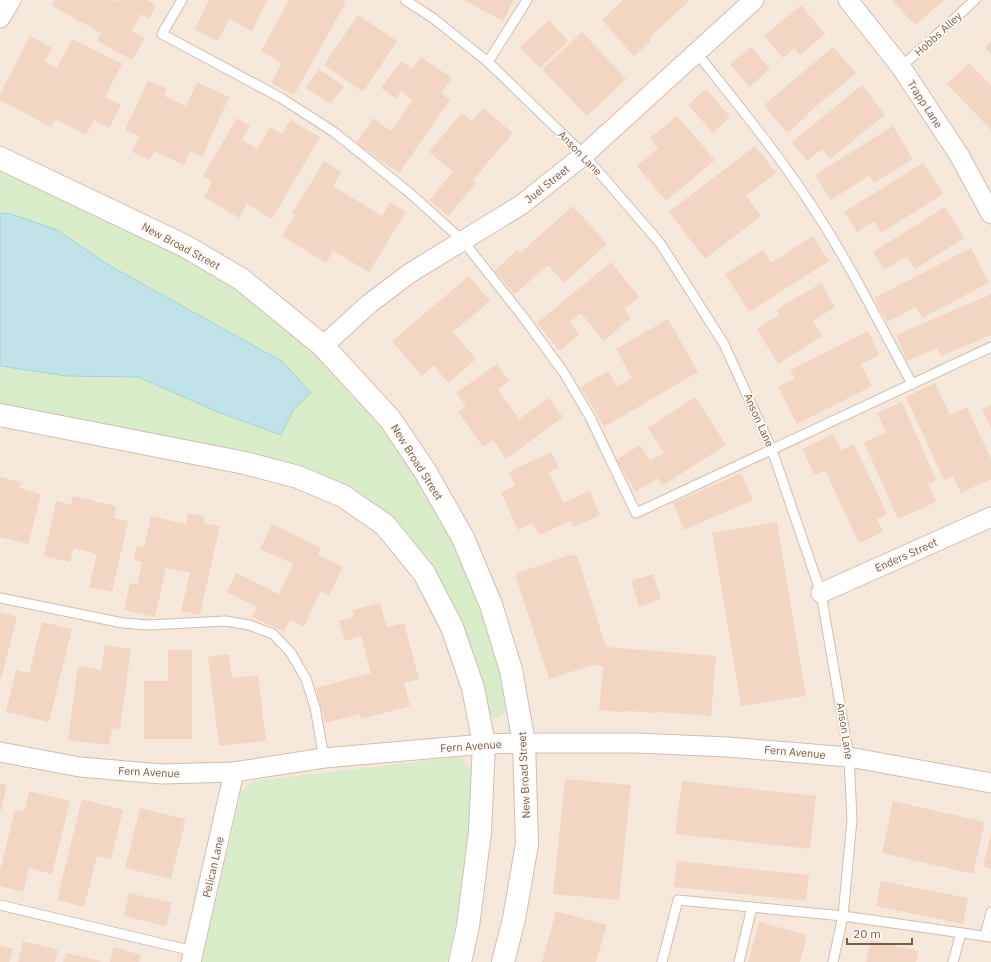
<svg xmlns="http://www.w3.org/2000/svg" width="991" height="962" viewBox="0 0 991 962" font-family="'IBM Plex Sans',sans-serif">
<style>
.residential{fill:#f5e8da}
.green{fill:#d8ecc9}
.water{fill:#bfe3e8;stroke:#a5d3da}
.building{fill:#f3d5c3}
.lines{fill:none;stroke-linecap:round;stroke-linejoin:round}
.service-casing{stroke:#d1beb0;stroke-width:11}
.minor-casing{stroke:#d1beb0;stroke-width:21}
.tertiary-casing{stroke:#d1beb0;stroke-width:24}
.service{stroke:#fff;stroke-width:9}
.minor{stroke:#fff;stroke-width:19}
.tertiary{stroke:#fff;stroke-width:22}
.labels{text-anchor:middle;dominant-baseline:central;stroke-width:3.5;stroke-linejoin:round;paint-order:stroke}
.street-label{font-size:11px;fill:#7a5c4d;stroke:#fffaf3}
</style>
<rect width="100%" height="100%" fill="#fdf6ec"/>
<rect class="residential" x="0" y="0" width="991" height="962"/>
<g class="green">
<path d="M0 169 149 237 219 277 304 341 394 440 444 522 479 602 508 699 506 711 498 718 487 716 439 580 349 492 0 407V366L67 376 138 377 218 412 281 435 294 409 311 393 283 362 107 264 57 230 11 214 0 213Z"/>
<path d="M460 757 473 772 466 880 447 962H202L241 792 253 781Z"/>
</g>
<path class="water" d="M0 213 11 214 57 230 107 264 283 362 311 393 294 409 281 435 218 412 138 377 67 376 0 366Z"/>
<g class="building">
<path d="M55 0H114L118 2 119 0H147L156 5 149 19 141 14 132 31 145 38 132 60 97 41 101 33 52 6Z"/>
<path d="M209 0H267L252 31 229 19 218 41 195 30Z"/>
<path d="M289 0H343L346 2 294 95 271 83 282 63 261 51Z"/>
<path d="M463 0H514L503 21Z"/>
<path d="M623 0H690L649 38 651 41 634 56 602 20Z"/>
<path d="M892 0H944L915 25Z"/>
<path d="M801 5 825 34 800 55 794 48 783 58 764 36Z"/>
<path d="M358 15 397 41 363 92 324 65Z"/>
<path d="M549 20 568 41 540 68 520 47Z"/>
<path d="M582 32 626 79 587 116 542 69Z"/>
<path d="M30 36 52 48 45 61 57 68 72 39 122 64 105 97 121 105 109 128 94 120 86 135 56 119 51 127 0 100V94Z"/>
<path d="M991 41V54L985 48Z"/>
<path d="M751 47 770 69 749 87 730 64Z"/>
<path d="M833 47 856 73 807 114 808 115 787 133 764 105Z"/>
<path d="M421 57 452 78 441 93 450 100 399 173 356 143 373 118 391 131 413 100 401 91 396 99 381 88 401 61 412 69Z"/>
<path d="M969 63 991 86V130L947 84Z"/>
<path d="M319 69 344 86 330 104 306 88Z"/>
<path d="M148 81 167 89 164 96 186 106 197 82 229 97 202 157 190 151 184 165 154 151 150 160 132 152 139 136 125 130Z"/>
<path d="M862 85 885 115 830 159 822 149 807 161 792 142Z"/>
<path d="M706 89 730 117 713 133 688 105Z"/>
<path d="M483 108 513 133 473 180 476 183 448 216 429 200 453 172 429 152 462 113 472 121Z"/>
<path d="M677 116 715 160 666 201 637 166 658 148 650 138Z"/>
<path d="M237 118 250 126 242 140 257 149 270 127 282 134 290 120 320 137 272 219 247 204 239 218 204 197 212 182 203 176Z"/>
<path d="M893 126 913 159 874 183 869 176 831 200 815 175Z"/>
<path d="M755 146 776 173 746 196 761 216 705 259 669 212Z"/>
<path d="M324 161 341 172 333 186 382 216 390 202 406 212 369 272 333 251 326 263 282 236 295 215 292 214Z"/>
<path d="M923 163 943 194 881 233 874 221 857 232 844 212Z"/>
<path d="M573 206 607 244 564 283 548 265 515 294 494 271 517 250 520 253Z"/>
<path d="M945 207 964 238 915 269 907 256 884 270 873 252Z"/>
<path d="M813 236 829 261 749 312 725 274 763 250 771 263Z"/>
<path d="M971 248 989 283 922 318 916 307 887 322 874 298Z"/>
<path d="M611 262 639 297 624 309 631 318 604 341 581 313 570 322 579 335 559 351 537 323Z"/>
<path d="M469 276 490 301 453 332 476 359 448 383 434 365 422 376 392 341Z"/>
<path d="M821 283 835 307 813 321 822 336 778 364 757 329 779 315 776 310Z"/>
<path d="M991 294V335L941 356 937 348 907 361 896 335Z"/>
<path d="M668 319 698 372 604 427 581 387 608 371 617 386 632 378 616 349Z"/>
<path d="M868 331 879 355 861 364 872 386 797 424 778 387 795 378 790 370Z"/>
<path d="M497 364 509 381 498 389 519 419 549 398 563 417 506 459 493 440 483 447 458 412 466 406 456 393Z"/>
<path d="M935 383 950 415 967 407 991 459V479L961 493 953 476 944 480 906 397Z"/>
<path d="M695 397 726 445 662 486 658 478 636 492 616 460 640 445 650 461 664 453 648 428Z"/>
<path d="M902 402 936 480 928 484 936 502 898 519 864 442 886 433 877 413Z"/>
<path d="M991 405V429L982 409Z"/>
<path d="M833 434 841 450 854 444 887 514 877 519 883 532 859 543 825 470 814 475 803 449Z"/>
<path d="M551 452 559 468 549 472 563 503 590 491 600 515 574 527 571 521 539 535 533 523 518 530 501 492 515 486 509 472Z"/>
<path d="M741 473 753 500 684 530 673 503Z"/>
<path d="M0 477 21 482 19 488 41 494 28 544 0 537Z"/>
<path d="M73 496 116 506 114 518 128 521 112 592 89 587 97 554 74 548 70 562 44 556 56 501 71 505Z"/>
<path d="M188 513 204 516 203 523 220 526 200 615 181 611 190 573 166 568 155 617 124 610 130 583 137 584 142 562 134 560 137 546 144 548 151 516 186 524Z"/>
<path d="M777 522 806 696 741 706 712 533Z"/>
<path d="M272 524 321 548 318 555 343 567 329 596 321 591 304 626 290 620 284 632 252 617 257 607 227 592 236 573 279 594 293 564 260 549Z"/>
<path d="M570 555 577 556 606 647 716 656 711 716 660 712 656 713 629 711 624 712 599 710 603 666 593 665 549 679 516 577 517 573Z"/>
<path d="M653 574 661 599 639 607 631 581Z"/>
<path d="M380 603 387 627 404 623 419 679 404 683 410 706 361 719 360 714 325 723 316 688 371 673 361 636 345 641 339 621 354 617 352 610Z"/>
<path d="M0 612 17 617 1 679H0Z"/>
<path d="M42 622 72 629 49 722 6 712 16 670 29 673Z"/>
<path d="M105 645 131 649 120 729 112 728 109 745 68 740 78 666 101 670Z"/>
<path d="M168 650H192V739H144V681H168Z"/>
<path d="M229 654 232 678 258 675 266 741 219 746 208 657Z"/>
<path d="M565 779 631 785 619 900 553 894Z"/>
<path d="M682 781 816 796 810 849 675 834Z"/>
<path d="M0 784 7 785 1 811 0 810Z"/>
<path d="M29 791 70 801 52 874 29 868 23 892 0 886V871L15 810 24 812Z"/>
<path d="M82 799 123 810 111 859 97 856 84 907 57 900Z"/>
<path d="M893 801 985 822 973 874 882 853Z"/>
<path d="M140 808 186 819 171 879 125 868Z"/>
<path d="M990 836H991V869L983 867Z"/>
<path d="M677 861 809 875 806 901 674 887Z"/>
<path d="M881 881 968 898 963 924 876 906Z"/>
<path d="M129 893 172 903 166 926 124 916Z"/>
<path d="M556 911 607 925 596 962H542Z"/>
<path d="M759 922 807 935 800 962H748Z"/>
<path d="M871 940 919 951 916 962H866Z"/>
<path d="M23 941 58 950 55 962H18Z"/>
<path d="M0 945 13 949 9 962H0Z"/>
<path d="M114 947 141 955 139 962H110Z"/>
<path d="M66 953 101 961V962H63Z"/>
</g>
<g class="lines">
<g class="service-casing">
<g id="service">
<path d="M182 0 162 34 281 98 334 132 411 194 463 241 524 318 564 373 590 417 636 513 991 347"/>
<path d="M405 0 433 18 488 62 584 155 660 243 724 344 772 450 821 593 849 757 852 820 843 916 833 962"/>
<path d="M696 52C734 100 772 146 806 197 846 256 878 321 912 384"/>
<path d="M488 62 527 0"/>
<path d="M901 67 975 0"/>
<path d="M0 598 123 623 149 625 225 621 249 625 273 634 291 653 306 679 315 707 324 758"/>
<path d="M0 905 193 951"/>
<path d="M985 936 991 912"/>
<path d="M662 962 678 900 843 916 991 937"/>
<path d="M739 962 752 907"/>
<path d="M953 962 961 933"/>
</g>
</g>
<g class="minor-casing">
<g id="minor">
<path d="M848 0 901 67 959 155 991 214"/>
<path d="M0 18 11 0"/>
<path d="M323 346 369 304 410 273 521 205 584 155 754 0"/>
<path d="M821 593 991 517"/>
<path d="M0 752 80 767 162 774 234 772 324 758 484 744 524 743H636L728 747 849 757 991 783"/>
<path d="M191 962 234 772"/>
</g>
</g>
<g class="tertiary-casing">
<g id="tertiary">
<path d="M0 158 185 246 241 279 323 346 390 419 425 471 463 538 491 605 511 670 524 743 527 844 514 919 503 962"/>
<path d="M0 415 245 463 298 477 343 496 385 525 424 573 452 627 473 688 484 744 480 832 468 926 460 962"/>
</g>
</g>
<use href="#service" class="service"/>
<use href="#minor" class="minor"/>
<use href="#tertiary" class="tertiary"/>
</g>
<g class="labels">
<g class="street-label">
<text transform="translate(938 34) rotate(-42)">Hobbs Alley</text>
<text transform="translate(925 104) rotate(57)">Trapp Lane</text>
<text transform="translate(580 153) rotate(46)">Anson Lane</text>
<text transform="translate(547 184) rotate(-39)">Juel Street</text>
<text transform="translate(181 246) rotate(28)">New Broad Street</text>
<text transform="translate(759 420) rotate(66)">Anson Lane</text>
<text transform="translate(417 462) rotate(58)">New Broad Street</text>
<text transform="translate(906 555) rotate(-24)">Enders Street</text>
<text transform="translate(845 731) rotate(81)">Anson Lane</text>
<text transform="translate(471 746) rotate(-4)">Fern Avenue</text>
<text transform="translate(795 752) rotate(5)">Fern Avenue</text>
<text transform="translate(149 772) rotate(3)">Fern Avenue</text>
<text transform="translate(524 775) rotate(-93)">New Broad Street</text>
<text transform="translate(213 867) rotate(-77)">Pelican Lane</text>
</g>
</g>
<path d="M847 938v6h65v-6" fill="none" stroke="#7a5c4d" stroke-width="2"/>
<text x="853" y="938" font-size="12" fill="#7a5c4d" stroke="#fffaf3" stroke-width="3" paint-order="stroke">20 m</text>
</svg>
